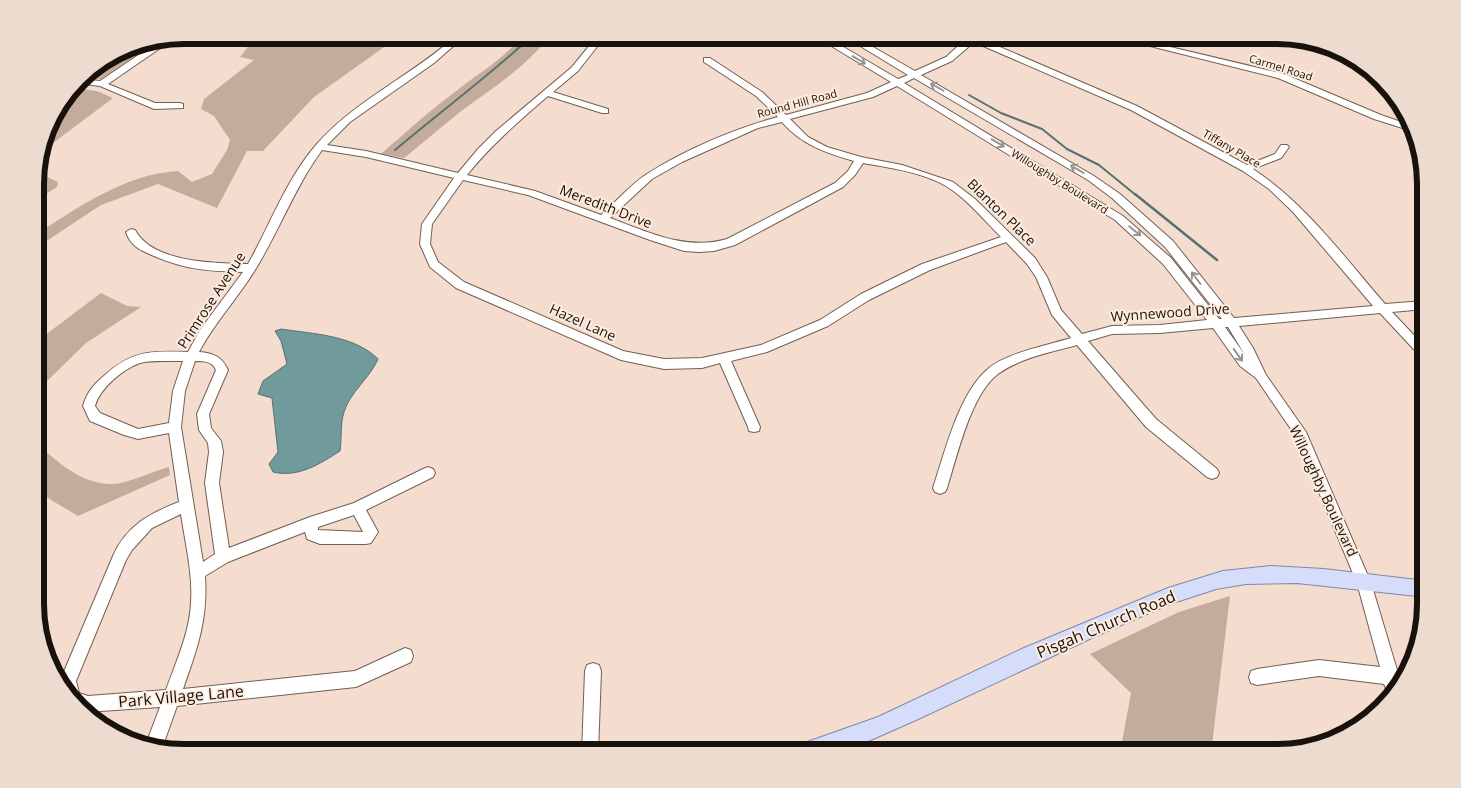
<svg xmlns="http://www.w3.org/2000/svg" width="1461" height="788" viewBox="0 0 1461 788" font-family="'Open Sans',sans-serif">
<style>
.green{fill:#c4ac9c}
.water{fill:#719a9c;stroke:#577171}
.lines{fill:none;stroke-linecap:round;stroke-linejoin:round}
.stream-far1{stroke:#577171;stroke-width:2}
.stream{stroke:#577171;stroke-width:2.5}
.minor-casing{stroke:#725f52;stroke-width:2}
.major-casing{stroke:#8288a6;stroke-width:2}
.minor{fill:#fff;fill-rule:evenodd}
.major{fill:#d6ddfb;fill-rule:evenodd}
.oneway{stroke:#989492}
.labels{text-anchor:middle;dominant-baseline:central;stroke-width:4;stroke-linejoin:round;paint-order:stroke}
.far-street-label{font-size:11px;fill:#19120c;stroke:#feecdf}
.street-label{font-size:14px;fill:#19120c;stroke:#feecdf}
.near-street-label{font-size:16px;fill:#19120c;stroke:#feecdf}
.rim{fill:none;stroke:#19120c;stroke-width:6}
</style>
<rect width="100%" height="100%" fill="#f4ddce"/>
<g class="green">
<path d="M320 35H401L314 97 263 151H247L217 208 158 184 101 205 36 248 35 235C79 207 125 174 178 171L192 182 212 174 227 150 230 140 214 116 201 109 204 99 254 60 240 57 250 44 302 39Z"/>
<path d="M522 35H550C527 67 492 88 460 112 441 127 423 143 404 158L381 154C405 133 429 111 455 92 478 73 504 60 522 35Z"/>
<path d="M159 40 101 79H92L88 74 85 73 127 46Z"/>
<path d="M82 89 97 91 113 98 41 152 50 118 72 90Z"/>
<path d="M36 172 58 182 57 187 35 201Z"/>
<path d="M101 293 127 306 141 307 86 343 44 384 36 409V342Z"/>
<path d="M36 443C58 462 82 485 113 484 126 484 154 471 169 467L170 475 78 516 51 500 36 488Z"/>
<path d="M1230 596 1211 753H1120L1131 693 1090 654 1179 612Z"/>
</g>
<path class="water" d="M281 329C313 334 354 335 378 359 370 378 350 392 344 412 340 424 342 439 340 451 320 464 298 478 273 472L269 464 278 452 272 398 258 394 263 381 287 364 281 341 275 331Z"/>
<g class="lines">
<g class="stream-far1">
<path d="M969 95 1001 113 1042 129 1067 149 1099 165 1137 196"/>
<path d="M395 150C441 111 489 76 533 35"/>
</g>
<path class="stream" d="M1135 194 1217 260"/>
<g class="minor-casing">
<g id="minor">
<path d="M457 35H466L434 63 350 122 327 145 366 151 458 173 478 149 496 131 572 67 598 35H606L578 71 553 92 608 109V113H602L548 96C519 121 491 145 467 175L535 191 601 215C616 202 631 184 647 174 684 150 736 128 778 117L756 96 704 62V58H710L762 92 786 115 867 93 891 82 813 35H823L898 79 908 75 842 35H852L915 71 946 57 969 36 981 35 979 38 1137 106 1247 165 1275 154 1281 145H1287L1289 147 1281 158 1253 169C1306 204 1344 257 1385 304L1425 301V309L1392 312 1425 347V359L1421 357 1380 313 1239 326 1253 348 1266 375 1306 432 1371 583 1397 670 1408 673 1389 695 1384 684 1319 676 1257 685 1251 683 1249 677 1251 671 1257 669 1319 660 1380 667 1357 583 1295 435 1256 378 1240 366 1213 328 1160 333 1112 334 1088 341 1156 419 1217 469 1219 473 1217 477 1212 479 1207 477 1146 427 1077 345C1051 352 1020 358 998 374 971 394 957 456 947 488L945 492 940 494 935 492 933 488C945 452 959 392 989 368 1007 353 1048 345 1071 338L1052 315 1036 277 1027 264 1006 242 930 270 869 300 828 326 767 352 731 361 760 427 759 431 754 432 749 431 748 427 720 363 702 368 664 369 621 360 456 288 430 267 420 244 422 224 454 178 366 157 322 150C295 187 279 231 255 270 238 298 214 323 199 352 214 353 222 357 228 370L209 414 211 428 221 441 223 452 219 483 229 548 310 517 354 503 423 469 428 467 433 469 435 473 433 477 366 510 378 532 371 543 366 544H320L307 539 305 532 228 562 205 576C208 620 197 649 183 689L355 671 405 648 411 650 413 656 411 662 356 687 177 706 162 748 146 744 160 707 86 712 66 695 60 681 113 556C126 526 150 513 179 502L169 433 138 439 124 435 90 421 83 406C87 392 94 384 105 375 133 350 151 351 188 352L200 330 243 272C208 271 187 270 154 256 142 251 130 246 126 232L131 229 135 230C153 263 214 263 248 264 270 225 286 180 316 145 355 100 413 75 457 35ZM974 42 1131 110 1243 171 1269 189 1293 212 1373 306 1234 318 1173 241 1120 194 1094 176 921 75 952 61ZM914 78 1088 180 1112 198 1165 247 1222 319H1219L1171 258 1123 216 904 83ZM897 86 1115 220 1163 264 1207 320 1160 325 1112 326 1082 334 1061 310 1047 277 1035 258 975 199 953 182 902 165 861 157 827 147 808 137 790 119 873 97ZM782 122C802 145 826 153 854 161L848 171 835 183 727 239C686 251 648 232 610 218L652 179 682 162 758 128ZM863 163C890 168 922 172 946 186 967 199 984 220 1001 237L922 264 861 294 820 320 761 345 702 358 664 359 623 351 464 282 438 262 430 244 432 224 463 180 528 195 650 240 684 251 699 252 714 251 735 245 843 187 855 175ZM1225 327H1228L1245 355ZM164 361H183L173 391 169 423 138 429 100 413 95 406C100 388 123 369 140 363 148 361 156 361 164 361ZM195 361C204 361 212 361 216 370L197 414 199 430 208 443 209 452 205 483 215 554 203 562 181 427 185 391ZM181 514C185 542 193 573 191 602 190 632 176 662 166 690L88 696 79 693 76 681 126 560 132 550 152 528ZM354 515 363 532 318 530V527Z"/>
<path d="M1106 35H1120L1284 74 1381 115 1410 125 1412 131 1374 119 1278 78Z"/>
<path d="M173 37 172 40 108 84 155 103H180L183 104V108L154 109 100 86 77 83 81 79 100 81 162 39Z"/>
<path d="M593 663 599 665 601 671 598 753H582L585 671 587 665Z"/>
</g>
</g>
<g class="major-casing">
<path id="major" d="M1271 566 1324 569 1426 581V597L1297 583 1246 584 1216 589 1170 604 1096 636 916 720 857 746 837 753H793L796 746 878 717 1024 648 1168 588 1223 571Z"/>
</g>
<use href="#minor" class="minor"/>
<use href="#major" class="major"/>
</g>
<defs><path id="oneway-shaft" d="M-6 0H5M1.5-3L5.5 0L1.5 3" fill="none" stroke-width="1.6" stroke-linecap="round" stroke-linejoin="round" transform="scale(1.25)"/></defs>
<g class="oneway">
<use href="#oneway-shaft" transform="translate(859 60) rotate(31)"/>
<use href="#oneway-shaft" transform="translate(937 87) rotate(-150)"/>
<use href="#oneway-shaft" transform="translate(998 143) rotate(31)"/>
<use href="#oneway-shaft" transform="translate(1077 169) rotate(-149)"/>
<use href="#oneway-shaft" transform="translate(1135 231) rotate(39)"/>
<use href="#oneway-shaft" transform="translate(1196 278) rotate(-127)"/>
<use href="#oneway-shaft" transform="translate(1238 355) rotate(55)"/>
</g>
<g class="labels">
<g class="far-street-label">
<text transform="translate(1281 67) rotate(17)">Carmel Road</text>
<text transform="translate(797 103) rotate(-15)">Round Hill Road</text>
<text transform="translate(1232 148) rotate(30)">Tiffany Place</text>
<text transform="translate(1060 181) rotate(32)">Willoughby Boulevard</text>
</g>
<g class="street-label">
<text transform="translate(606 206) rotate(21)">Meredith Drive</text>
<text transform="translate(1002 212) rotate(44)">Blanton Place</text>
<text transform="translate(211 300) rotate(-57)">Primrose Avenue</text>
<text transform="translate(1170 312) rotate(-4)">Wynnewood Drive</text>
<text transform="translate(583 322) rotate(24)">Hazel Lane</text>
<text transform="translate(1324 491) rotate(65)">Willoughby Boulevard</text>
</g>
<g class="near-street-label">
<text transform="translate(1106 624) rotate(-23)">Pisgah Church Road</text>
<text transform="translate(181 696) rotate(-5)">Park Village Lane</text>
</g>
</g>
<path d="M0 0H1461V788H0ZM184 44H1277A140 140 0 0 1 1417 184V604A140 140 0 0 1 1277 744H184A140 140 0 0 1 44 604V184A140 140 0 0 1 184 44Z" fill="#ecdbce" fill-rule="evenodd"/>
<path class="rim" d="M184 44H1277A140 140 0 0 1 1417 184V604A140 140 0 0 1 1277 744H184A140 140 0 0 1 44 604V184A140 140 0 0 1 184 44Z"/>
</svg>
